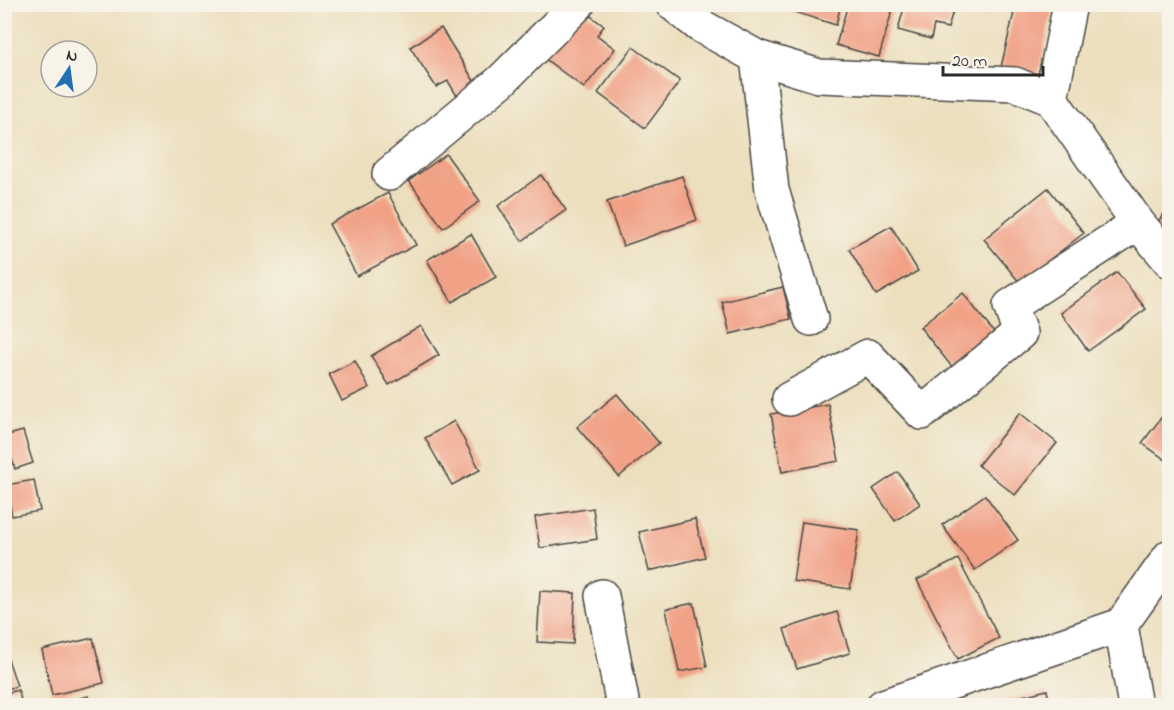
<svg xmlns="http://www.w3.org/2000/svg" width="1174" height="710" viewBox="0 0 1174 710" font-family="'Indie Flower',sans-serif">
<style>
.building{fill:#f1a186}
.lines{fill:none;stroke-linecap:round;stroke-linejoin:round}
.minor-casing{stroke:#484641;stroke-width:36}
.minor{stroke:#fff;stroke-width:33}
</style>
<rect width="100%" height="100%" fill="#f7f3e8"/>
<filter id="ink" filterUnits="userSpaceOnUse"><feTurbulence type="fractalNoise" baseFrequency=".0167" numOctaves="2"/><feDisplacementMap in="SourceGraphic" scale="12" xChannelSelector="R" yChannelSelector="G"/><feConvolveMatrix kernelMatrix="1 2 1 2 8 2 1 2 1" color-interpolation-filters="sRGB"/></filter>
<filter id="wash" filterUnits="userSpaceOnUse"><feTurbulence type="fractalNoise" baseFrequency=".008" numOctaves="4" result="noise"/><feDisplacementMap in="SourceGraphic" scale="24" xChannelSelector="R" yChannelSelector="G"/><feGaussianBlur stdDeviation="1.35" result="paint"/><feColorMatrix in="noise" values="0 0 0 0 0 0 0 0 0 0 0 0 0 0 0 0 0 1.4 0 .05"/><feComposite in="paint" operator="in"/></filter>
<g filter="url(#wash)">
<rect width="100%" height="100%" fill="#ecdfbe"/>
<g id="blocks">
<g class="building">
<path d="M769 4H841L836 25Z"/>
<path d="M848 4H894L879 57 836 45Z"/>
<path d="M905 4H955L948 28 934 25 931 39 898 30Z"/>
<path d="M1016 4H1054L1038 76 1001 67Z"/>
<path d="M581 9 604 26 597 35 615 49 584 88 544 58Z"/>
<path d="M441 28 476 84 457 96 448 81 436 87 410 47Z"/>
<path d="M633 47 680 81 645 128 598 93Z"/>
<path d="M446 154 480 201 443 228 409 181Z"/>
<path d="M541 175 566 210 522 241 498 206Z"/>
<path d="M682 176 697 220 623 246 607 202Z"/>
<path d="M1048 188 1084 233 1020 283 984 239Z"/>
<path d="M388 193 416 245 357 276 329 224Z"/>
<path d="M1170 206V246L1150 232Z"/>
<path d="M891 226 918 271 876 295 849 249Z"/>
<path d="M471 234 496 277 452 302 427 260Z"/>
<path d="M1117 272 1146 309 1088 351 1061 313Z"/>
<path d="M783 287 791 319 730 334 722 302Z"/>
<path d="M963 293 995 334 952 367 920 327Z"/>
<path d="M421 326 439 355 389 385 371 356Z"/>
<path d="M355 361 369 388 342 401 329 374Z"/>
<path d="M617 394 659 443 619 477 577 427Z"/>
<path d="M828 404 839 461 782 472 771 414Z"/>
<path d="M1170 406V463L1142 443Z"/>
<path d="M1020 413 1057 443 1015 495 978 465Z"/>
<path d="M454 421 480 470 452 485 425 438Z"/>
<path d="M23 431 33 463 15 469 5 436Z"/>
<path d="M898 472 920 504 895 521 873 489Z"/>
<path d="M34 480 40 511 12 516 6 485Z"/>
<path d="M985 495 1018 540 975 570 942 525Z"/>
<path d="M593 508 597 539 540 548 535 517Z"/>
<path d="M695 519 705 557 649 571 639 532Z"/>
<path d="M802 522 859 530 850 589 793 581Z"/>
<path d="M958 559 999 638 958 659 917 580Z"/>
<path d="M540 591 575 593 573 644 537 642Z"/>
<path d="M694 603 707 667 679 672 666 609Z"/>
<path d="M837 612 850 653 797 669 784 629Z"/>
<path d="M1170 613V625L1164 622Z"/>
<path d="M93 638 104 683 52 695 42 650Z"/>
<path d="M4 647 17 686 4 690Z"/>
<path d="M18 690 23 706H4V694Z"/>
<path d="M1047 690 1050 706H986V705Z"/>
<path d="M89 696 92 706H59L58 703Z"/>
</g>
</g>
</g>
<g filter="url(#ink)">
<use href="#blocks" fill-opacity="0" stroke="#484641" stroke-width="1.5"/>
<g class="lines">
<g class="minor-casing">
<g id="minor">
<path d="M673 4 699 25 757 57 819 76 1015 84 1051 99 1138 223 1170 261"/>
<path d="M757 57 772 190 811 319"/>
<path d="M1051 99 1070 4"/>
<path d="M389 174 501 81 578 4"/>
<path d="M789 399 868 356 922 413 1020 333 1010 306 1138 223"/>
<path d="M602 596 623 706"/>
<path d="M1121 625 1135 706"/>
<path d="M883 706 1121 625 1170 556"/>
</g>
</g>
<use href="#minor" class="minor"/>
</g>
</g>
<rect width="1174" height="710" fill="none" stroke="#f7f3e8" stroke-width="24"/>
<g transform="translate(69 69) rotate(13)"><circle r="28" fill="#f7f3e8" stroke="#a5a39c" stroke-width="1.5"/>
<path d="M0-4.5L10 22L0 15L-10 22Z" fill="#1f6fb2"/>
<text y="-9" font-size="16" font-weight="bold" text-anchor="middle" fill="#2b2b2b">N</text>
</g>
<path d="M943 66v9h100v-9" fill="none" stroke="#2b2b2b" stroke-width="3"/>
<text x="952" y="66" font-size="18" fill="#2b2b2b" stroke="#f7f3e8" stroke-width="4.5" paint-order="stroke">20 m</text>
</svg>
